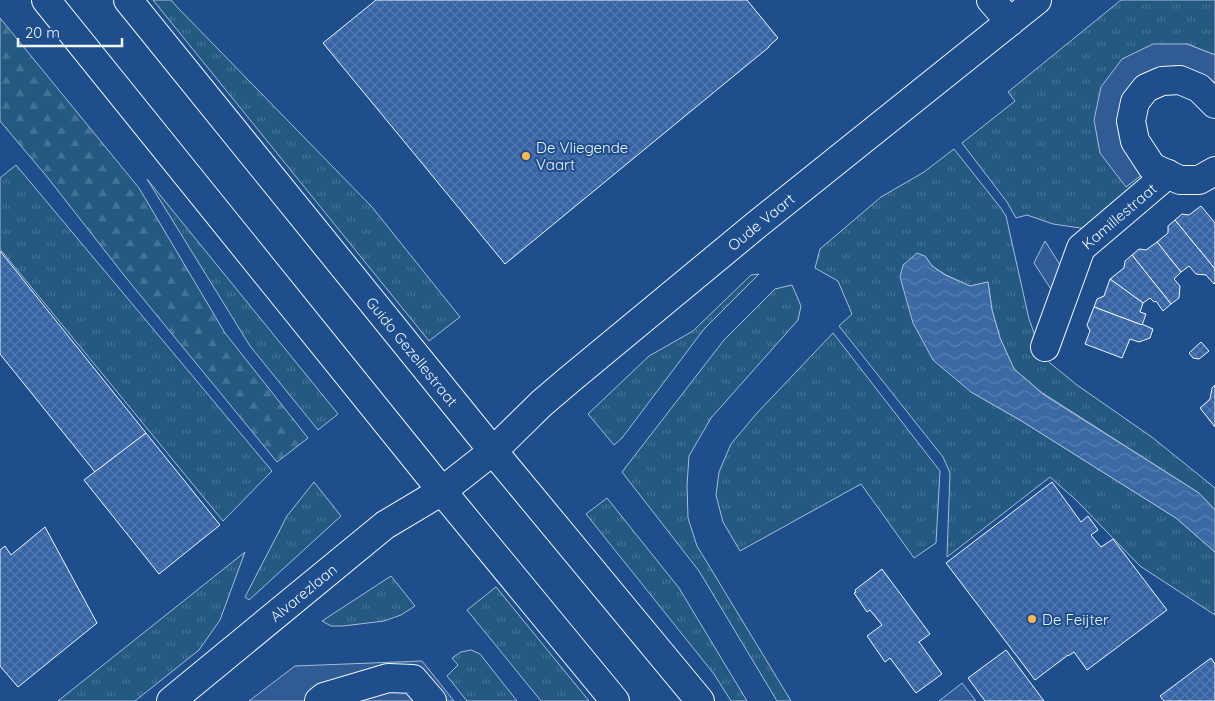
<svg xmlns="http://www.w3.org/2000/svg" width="1215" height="701" viewBox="0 0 1215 701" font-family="Quicksand,sans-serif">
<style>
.grass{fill:url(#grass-tufts);stroke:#a8bbd7}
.forest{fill:url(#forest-firs);stroke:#a8bbd7}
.parking{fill:#305b95;stroke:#a8bbd7}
.water{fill:url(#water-waves);stroke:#a8bbd7}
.building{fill:url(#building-cross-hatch);stroke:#f2f6ff}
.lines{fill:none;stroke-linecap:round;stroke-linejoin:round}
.minor-casing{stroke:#f2f6ff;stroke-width:30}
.major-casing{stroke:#f2f6ff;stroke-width:30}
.minor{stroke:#1f4e8c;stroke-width:28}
.major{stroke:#1f4e8c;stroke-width:28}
.poi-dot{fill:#ffb74d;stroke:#1f4e8c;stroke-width:2}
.labels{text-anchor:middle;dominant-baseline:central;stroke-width:4;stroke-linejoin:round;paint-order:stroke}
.poi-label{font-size:15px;fill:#f2f6ff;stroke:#1f4e8c;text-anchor:start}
.street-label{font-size:15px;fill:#f2f6ff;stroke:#1f4e8c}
</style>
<defs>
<pattern id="grass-tufts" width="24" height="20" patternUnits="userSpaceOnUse" patternTransform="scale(1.25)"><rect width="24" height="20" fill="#245a82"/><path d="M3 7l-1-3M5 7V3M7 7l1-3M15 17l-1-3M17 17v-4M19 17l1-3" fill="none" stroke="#447295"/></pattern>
<pattern id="forest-firs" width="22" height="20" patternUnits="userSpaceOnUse" patternTransform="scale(1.25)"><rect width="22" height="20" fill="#245a82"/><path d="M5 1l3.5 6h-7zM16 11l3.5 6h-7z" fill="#447295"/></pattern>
<pattern id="water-waves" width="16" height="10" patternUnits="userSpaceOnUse" patternTransform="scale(1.25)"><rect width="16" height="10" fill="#3b69a3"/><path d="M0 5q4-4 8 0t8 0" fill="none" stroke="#587fb1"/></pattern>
<pattern id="building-cross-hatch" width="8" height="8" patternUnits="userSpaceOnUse" patternTransform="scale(1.25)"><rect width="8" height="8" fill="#3563a3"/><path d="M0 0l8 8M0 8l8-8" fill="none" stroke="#537ab1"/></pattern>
</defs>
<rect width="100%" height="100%" fill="#1f4e8c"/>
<g class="grass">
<path d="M153 0H171L178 8 372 207 460 317 429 341Z"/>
<path d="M1121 0H1215V55L1187 44 1122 59 1152 167 1151 175 1087 229 1053 224 1027 215 1016 218 1007 202 962 143 1015 101 1008 92Z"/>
<path d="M954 149 1000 207 1006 216 1029 319 1039 347 1050 363 1077 385 1153 438 1215 488V510L1199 493 1041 392 1014 369 1000 338 992 310 988 282 970 286 946 275 932 266 925 256 971 392 1020 420 1176 518 1215 552V615L1140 566 1076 500 1050 477 947 557 950 473 943 457 839 326 852 314 838 281 815 268 820 249 881 197 924 172Z"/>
<path d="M16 165 272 471 223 521 0 249V178Z"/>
<path d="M147 179 338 414 318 430 250 346Z"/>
<path d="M759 274 704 329 622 438 614 445 588 414 649 356 693 331 751 275Z"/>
<path d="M792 285 801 306 798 320 711 418 689 456 687 485 688 518 697 546 791 701H777L699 571 622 472 724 340 775 289Z"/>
<path d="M833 333 940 471 936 543 914 558 861 484 740 551 723 522 716 495 719 472 731 444 757 413Z"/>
<path d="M314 482 341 516 249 600 245 597 287 516Z"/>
<path d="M607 498 679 588 747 701H731L714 674 586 514Z"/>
<path d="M245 552 220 620 199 650 135 701H58Z"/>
<path d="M391 576 415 606 401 615 384 621 343 626H331L322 621Z"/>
<path d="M496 587 589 701H541L467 610Z"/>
<path d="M471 650 480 654 517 701H467L447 676 458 665 452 658 461 652Z"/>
</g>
<path class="forest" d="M0 18 139 188 225 333 308 438 277 462 127 279 48 178 0 121Z"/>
<g class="parking">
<path d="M1153 44H1187L1215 55V104L1180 80 1135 102 1152 167 1126 187 1100 153 1094 120 1101 87 1122 59Z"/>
<path d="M1045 241 1067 276 1058 300 1034 263Z"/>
<path d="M422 661 454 701H249L295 666Z"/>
<path d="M962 683 976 701H939Z"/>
</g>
<path class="water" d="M917 253 925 256 932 266 945 275 970 286 988 282 992 310 1000 338 1014 369 1044 395 1199 493 1215 510V552L1176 518 1020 420 971 392 933 360 913 323 900 277 903 265Z"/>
<g class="building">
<path d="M376 0H747L778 38 769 46V47L505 264 323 43Z"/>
<path d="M1201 206 1215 223V269L1175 220 1182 214 1189 215Z"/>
<path d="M1175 220 1215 269 1214 270 1215 272V283L1214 284 1206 275 1196 274 1189 266 1181 272 1157 242 1168 233V226Z"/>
<path d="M1157 242 1181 272 1174 279 1180 286 1179 298 1171 304 1132 255 1139 249 1146 250Z"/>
<path d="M0 251 146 433 95 472 0 354Z"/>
<path d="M1132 255 1171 304 1163 311 1156 301 1154 302 1150 298 1143 303 1110 279 1124 268 1125 261Z"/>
<path d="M1110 279 1143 303 1140 312 1146 314 1142 325 1094 307 1097 299 1104 296Z"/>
<path d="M1094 307 1142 325V324L1153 329 1150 338 1139 342 1130 339 1122 358 1085 344 1090 331 1087 325Z"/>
<path d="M1201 342 1209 351 1199 359 1193 358 1189 353Z"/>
<path d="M1215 385V427L1200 408 1210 399 1212 388Z"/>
<path d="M146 433 220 525 159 574 84 480Z"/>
<path d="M1052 482 1081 522 1088 516 1098 530 1091 535 1101 547 1113 539 1167 610 1087 670 1074 652 1068 656V655L1035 680 946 563Z"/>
<path d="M45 527 97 623 18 687 0 666V550L5 546 11 555Z"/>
<path d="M882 569 930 634 919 642 942 674 916 693 890 658 885 662 867 636 882 625 870 610 867 612 854 593 856 592 855 590Z"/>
<path d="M1006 650 1044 701H985L968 678Z"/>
<path d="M1211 658 1215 664V701H1164L1160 696Z"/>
</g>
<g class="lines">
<g class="minor-casing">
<g id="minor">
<path d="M991 0 1010 22"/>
<path d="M1215 104 1199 88 1180 80 1162 81 1146 88 1135 102 1131 121 1135 141 1152 167 1180 180H1199L1215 171"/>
<path id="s1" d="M1045 347 1081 248 1168 174"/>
<path id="s2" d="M171 701 385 525 442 491 493 451 542 403 569 380 755 226 1037 0"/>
<path d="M319 701 324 697 388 678 413 679 432 701"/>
</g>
</g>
<g class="major-casing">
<g id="major">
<path d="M46 0 442 491 615 701"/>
<path id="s3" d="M128 0 493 451 700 701"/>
</g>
</g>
<use href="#minor" class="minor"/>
<use href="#major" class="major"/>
</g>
<g class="poi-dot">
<circle cx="526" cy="156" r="5"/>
<circle cx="1032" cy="619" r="5"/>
</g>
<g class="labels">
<g class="poi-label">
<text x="536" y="147">De Vliegende<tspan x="536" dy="17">Vaart</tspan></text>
<text x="1042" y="619">De Feijter</text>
</g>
<g class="street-label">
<text stroke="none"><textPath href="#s1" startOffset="155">Kamillestraat</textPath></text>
<text stroke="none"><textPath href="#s2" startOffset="761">Oude Vaart</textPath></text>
<text stroke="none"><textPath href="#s3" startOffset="452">Guido Gezellestraat</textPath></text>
<text stroke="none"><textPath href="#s2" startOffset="171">Alvarezlaan</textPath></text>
</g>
</g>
<path d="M18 38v8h104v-8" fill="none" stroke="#f2f6ff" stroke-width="2.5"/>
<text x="25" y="38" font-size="15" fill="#f2f6ff" stroke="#1f4e8c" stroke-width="4" paint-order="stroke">20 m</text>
</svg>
